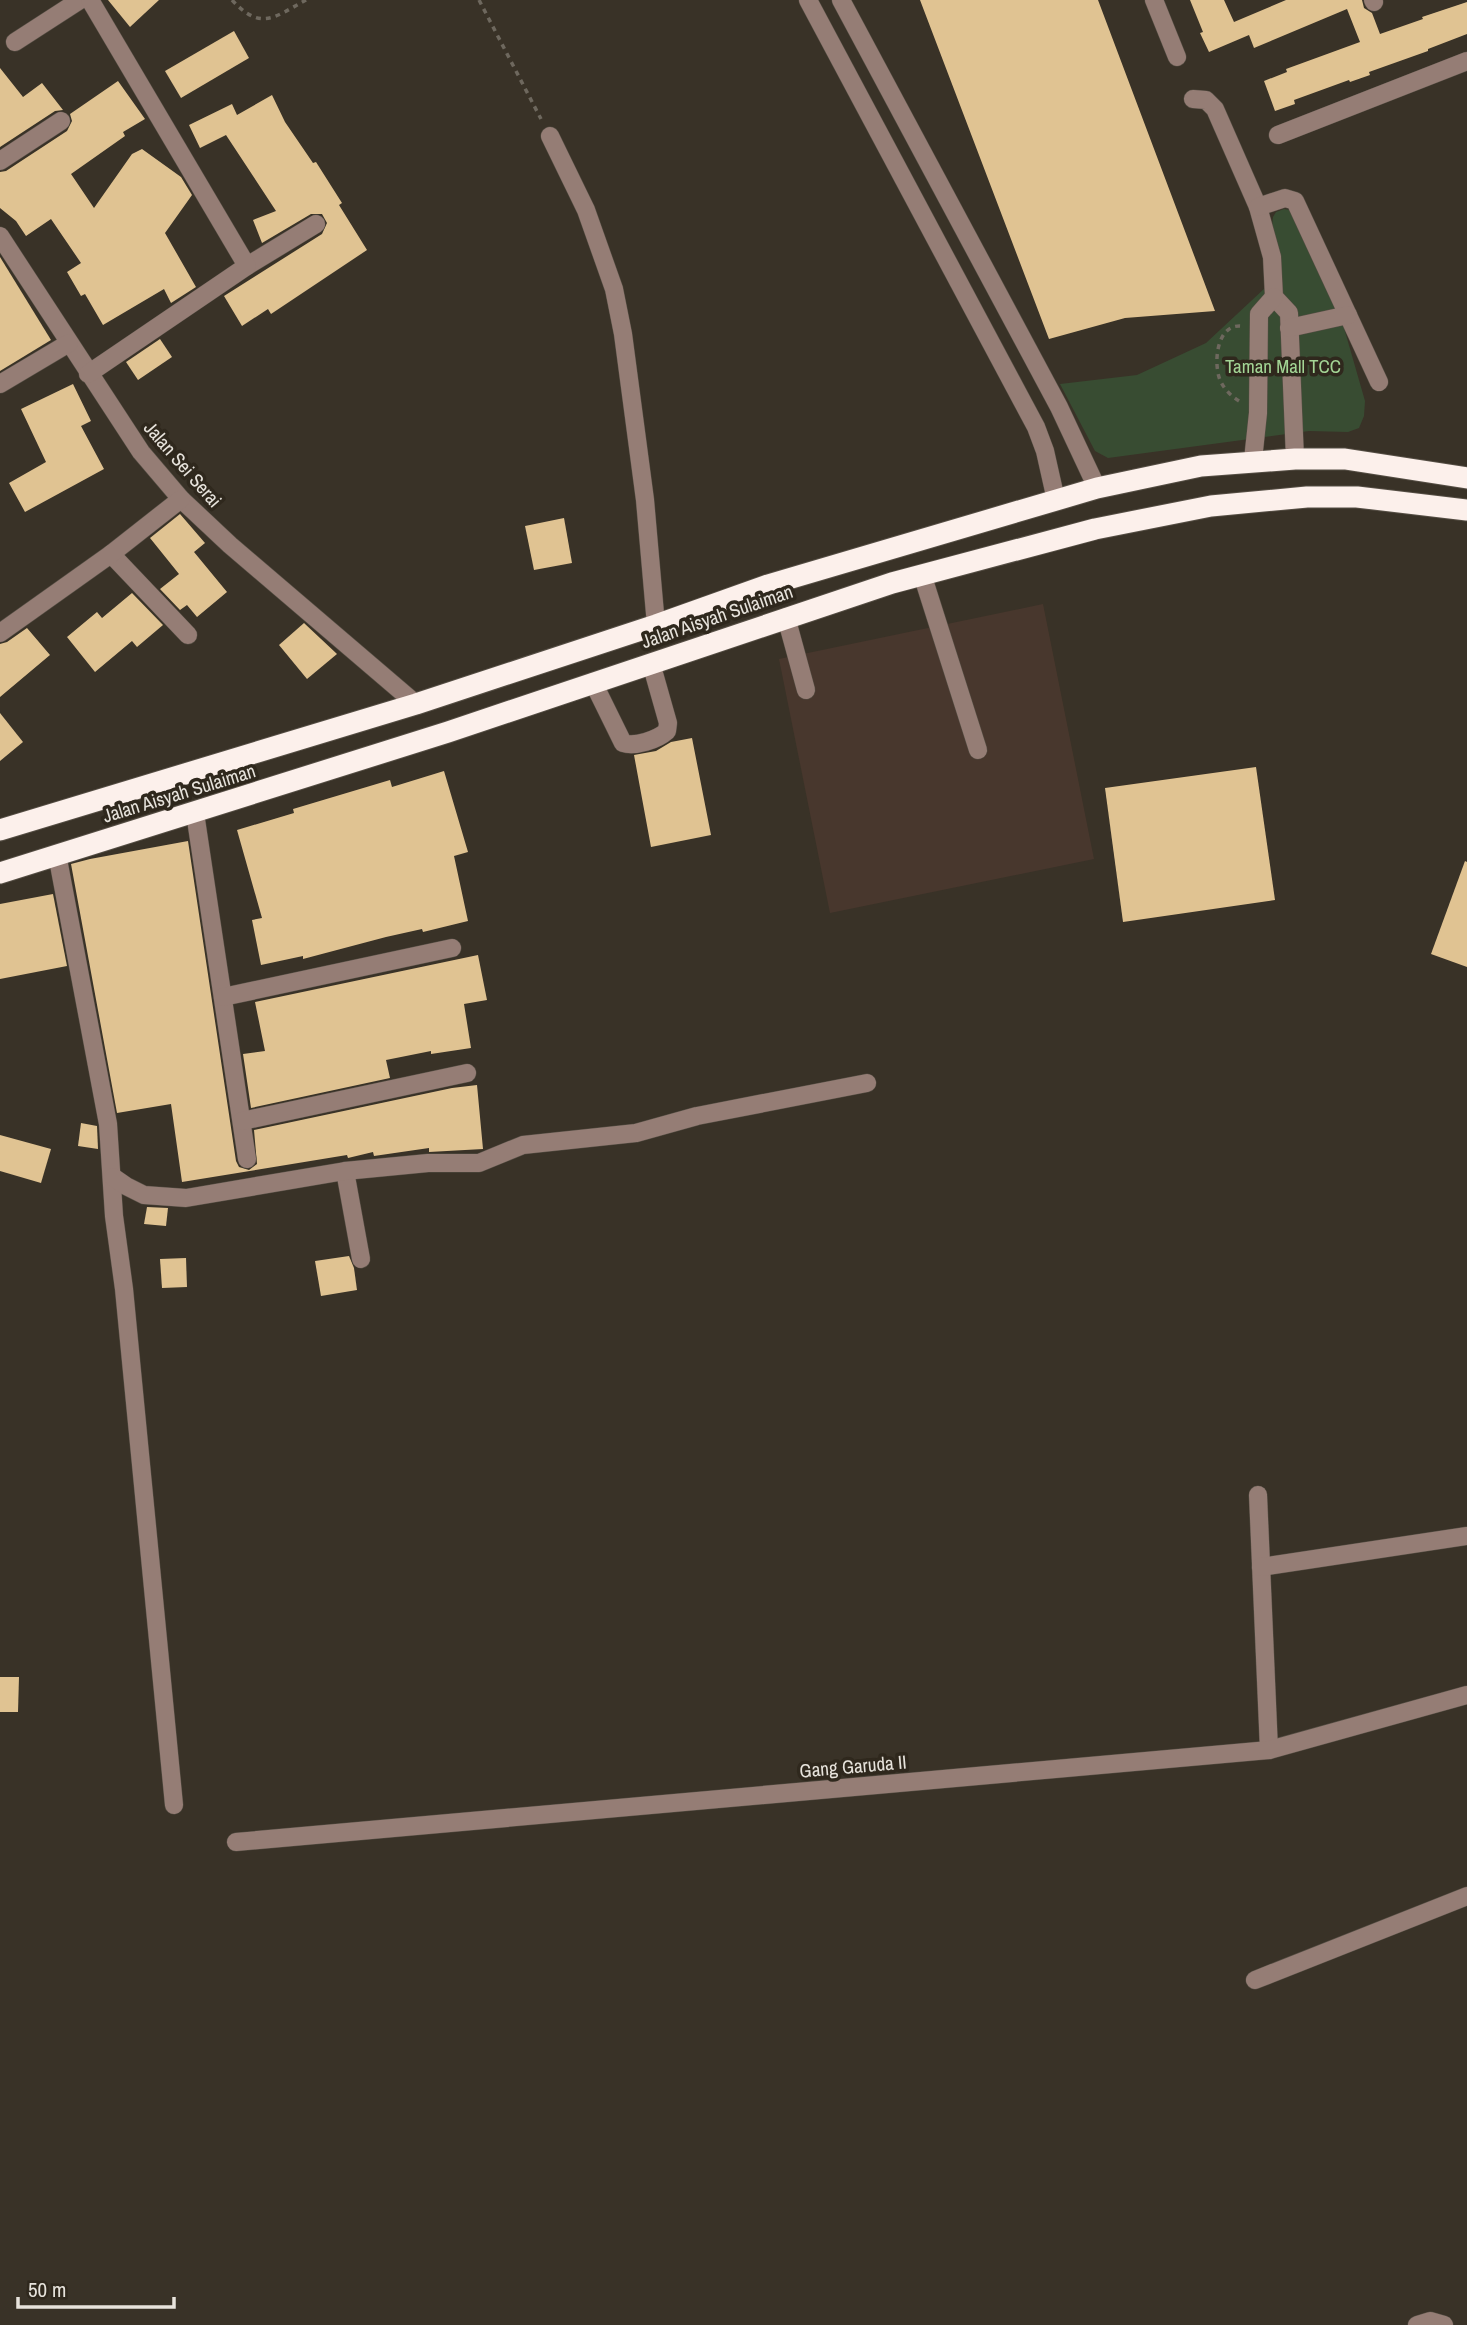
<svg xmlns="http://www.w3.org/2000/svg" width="1467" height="2325" viewBox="0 0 1467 2325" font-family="'Archivo Narrow',sans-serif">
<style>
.education{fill:#48372d}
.green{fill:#384c32}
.building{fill:#e0c392}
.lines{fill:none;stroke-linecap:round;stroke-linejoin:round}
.minor-casing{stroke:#554e44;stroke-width:19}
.highway-casing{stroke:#554e44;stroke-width:23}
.path{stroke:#6e685e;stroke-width:3.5;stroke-dasharray:5 5;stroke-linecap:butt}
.minor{stroke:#957d75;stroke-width:18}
.highway{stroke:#fcf0eb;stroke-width:21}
.labels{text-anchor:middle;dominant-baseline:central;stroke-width:7;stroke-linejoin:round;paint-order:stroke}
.park-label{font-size:19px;fill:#a3d595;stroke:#2f281d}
.street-label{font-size:19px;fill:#e7e3dc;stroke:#2f281d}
</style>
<rect width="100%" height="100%" fill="#393227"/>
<path class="education" d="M1043 604 1094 859 830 913 779 659Z"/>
<path class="green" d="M1284 209 1295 211 1336 300 1365 401 1364 416 1359 428 1348 432 1309 431 1108 458 1095 451 1060 384 1137 375 1206 343 1265 288 1273 217 1276 212Z"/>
<g class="building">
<path d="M108 0H159L130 27Z"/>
<path d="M920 0H1098L1215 311 1125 318 1049 339Z"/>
<path d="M1190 0H1224L1234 22 1286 0H1362L1364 8 1372 13 1380 34 1423 19 1422 17 1467 2V34L1428 49V51L1369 72 1370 75 1350 82 1349 80 1294 100 1295 104 1275 111 1264 81 1287 72 1286 69 1360 42 1347 9 1254 48 1249 35 1209 52 1200 33 1203 32Z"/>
<path d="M234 31 249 58 181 98 165 71Z"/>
<path d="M0 68 23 97 42 83 63 110 55 111 0 147Z"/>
<path d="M118 81 145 119 123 132 125 136 71 174 94 208 132 154 142 149 181 177 192 195 165 233 196 287 171 303 164 289 103 325 85 294 81 296 67 272 81 263 51 219 26 236 16 221 0 208V172L6 171 67 131 72 121 70 114Z"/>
<path d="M272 95 285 122 313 163 316 162 342 203 339 205 367 250 271 314 268 309 242 326 224 296 322 234 327 223 322 214H311L262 243 253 220 276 211 226 135 200 148 189 125 232 104 237 115Z"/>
<path d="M0 257 51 340 0 371Z"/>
<path d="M160 339 172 357 138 380 126 362Z"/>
<path d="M73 384 91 421 81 426 104 469 25 512 9 483 46 462 21 409Z"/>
<path d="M180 514 205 543 194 552 227 592 197 617 187 605 180 610 160 589 179 574 150 538Z"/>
<path d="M564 518 572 563 534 570 525 526Z"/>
<path d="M132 593 163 625 137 647 132 641 95 672 67 637 97 612 102 618Z"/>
<path d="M304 623 337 654 307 679 279 645Z"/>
<path d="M27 628 50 655 0 697V644L7 642Z"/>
<path d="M0 713 23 742 0 761Z"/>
<path d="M692 738 711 835 651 847 634 755 656 751 671 742Z"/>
<path d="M1256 767 1275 900 1123 922 1105 788Z"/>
<path d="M444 771 468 852 454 856 468 921 423 932 422 929 386 937 303 959V956L261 965 252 920 262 918 237 830 294 813 293 809 390 780 392 787Z"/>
<path d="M188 841 236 1161 239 1167 249 1170 257 1164 254 1130 452 1088 477 1085 483 1149 429 1152V1148L374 1156 373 1152 348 1158 347 1155 182 1182 171 1104 117 1113 71 864 90 859Z"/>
<path d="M1465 861 1467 862V967L1431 954Z"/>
<path d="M53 894 67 966 0 979V904Z"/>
<path d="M478 955 487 1000 464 1004 471 1048 431 1054V1051L386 1060 390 1078 251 1108 243 1054 265 1051 255 1002Z"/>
<path d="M81 1123 97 1126 98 1149 78 1146Z"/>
<path d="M0 1135 51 1149 41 1183 0 1171Z"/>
<path d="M147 1207 168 1208 166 1226 144 1224Z"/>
<path d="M349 1256 354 1268 357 1290 321 1296 315 1261Z"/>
<path d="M186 1258 187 1287 162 1288 160 1259Z"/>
<path d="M0 1677H19L18 1712H0Z"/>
</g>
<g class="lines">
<g class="minor-casing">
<g id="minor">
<path d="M808 0 1036 427 1045 451 1056 500"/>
<path d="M841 0 1059 407 1097 488"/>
<path d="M1154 0 1177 57"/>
<path d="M1373 0 1374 2"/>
<path d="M15 42 80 0"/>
<path d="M1193 99 1206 100 1215 109 1258 207 1272 257 1274 297 1289 313 1295 459"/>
<path d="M1278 135 1467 61"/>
<path d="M550 136 586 210 614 289 623 334 645 500 656 625"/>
<path d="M0 161 61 121"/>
<path d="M1258 207 1285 198 1295 201 1379 382"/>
<path d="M0 236 141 452 181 499 230 545 416 704"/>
<path d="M247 266 316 224"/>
<path d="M1289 328 1348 315"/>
<path d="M88 374 247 266 90 0"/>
<path d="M0 384 69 343"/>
<path d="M1253 460 1258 413 1259 314 1274 297"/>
<path d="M111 554 188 635"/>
<path d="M922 574 978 750"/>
<path d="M786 617 806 690"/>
<path d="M0 633 111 554 181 499"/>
<path d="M593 682 623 743C635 747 657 740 667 731L668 723 651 663"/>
<path d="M195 813 247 1159"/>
<path d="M57 854 108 1124 114 1216 124 1289 174 1805"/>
<path d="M223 997 452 948"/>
<path d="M242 1121 467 1073"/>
<path d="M345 1171 361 1259"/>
<path d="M113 1177 126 1186 144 1195 186 1198 345 1171 428 1163H479L523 1145 636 1133 697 1116 867 1083"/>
<path d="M1258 1495 1269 1750"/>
<path d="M1261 1567 1467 1536"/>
<path d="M236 1842 1269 1750 1467 1695"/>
<path d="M1255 1980 1467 1896"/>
<path d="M1417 2325 1430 2321 1444 2325"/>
</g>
</g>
<g class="highway-casing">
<g id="highway">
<path d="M0 830 416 704 656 625 768 585 1097 488 1201 466 1295 459H1345L1467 478"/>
<path d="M0 873 448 732 892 583 1095 529 1211 506 1307 497H1357L1467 510"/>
</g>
</g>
<g class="path">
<path d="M232 0C261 31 273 18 306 0"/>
<path d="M479 0 541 119"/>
<path d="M1239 401C1231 396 1224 389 1220 380 1213 362 1217 324 1241 326"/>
</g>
<use href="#minor" class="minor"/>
<use href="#highway" class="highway"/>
</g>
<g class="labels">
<g class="park-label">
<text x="1283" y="366">Taman Mall TCC</text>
</g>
<g class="street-label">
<text transform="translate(183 464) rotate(49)">Jalan Sei Serai</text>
<text transform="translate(717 616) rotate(-19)">Jalan Aisyah Sulaiman</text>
<text transform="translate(179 793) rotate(-17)">Jalan Aisyah Sulaiman</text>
<text transform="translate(853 1766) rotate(-5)">Gang Garuda II</text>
</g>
</g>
<path d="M18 2297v10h156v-10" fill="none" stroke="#e7e3dc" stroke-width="3.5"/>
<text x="28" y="2297" font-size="21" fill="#e7e3dc" stroke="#2f281d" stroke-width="5" paint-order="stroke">50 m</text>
</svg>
